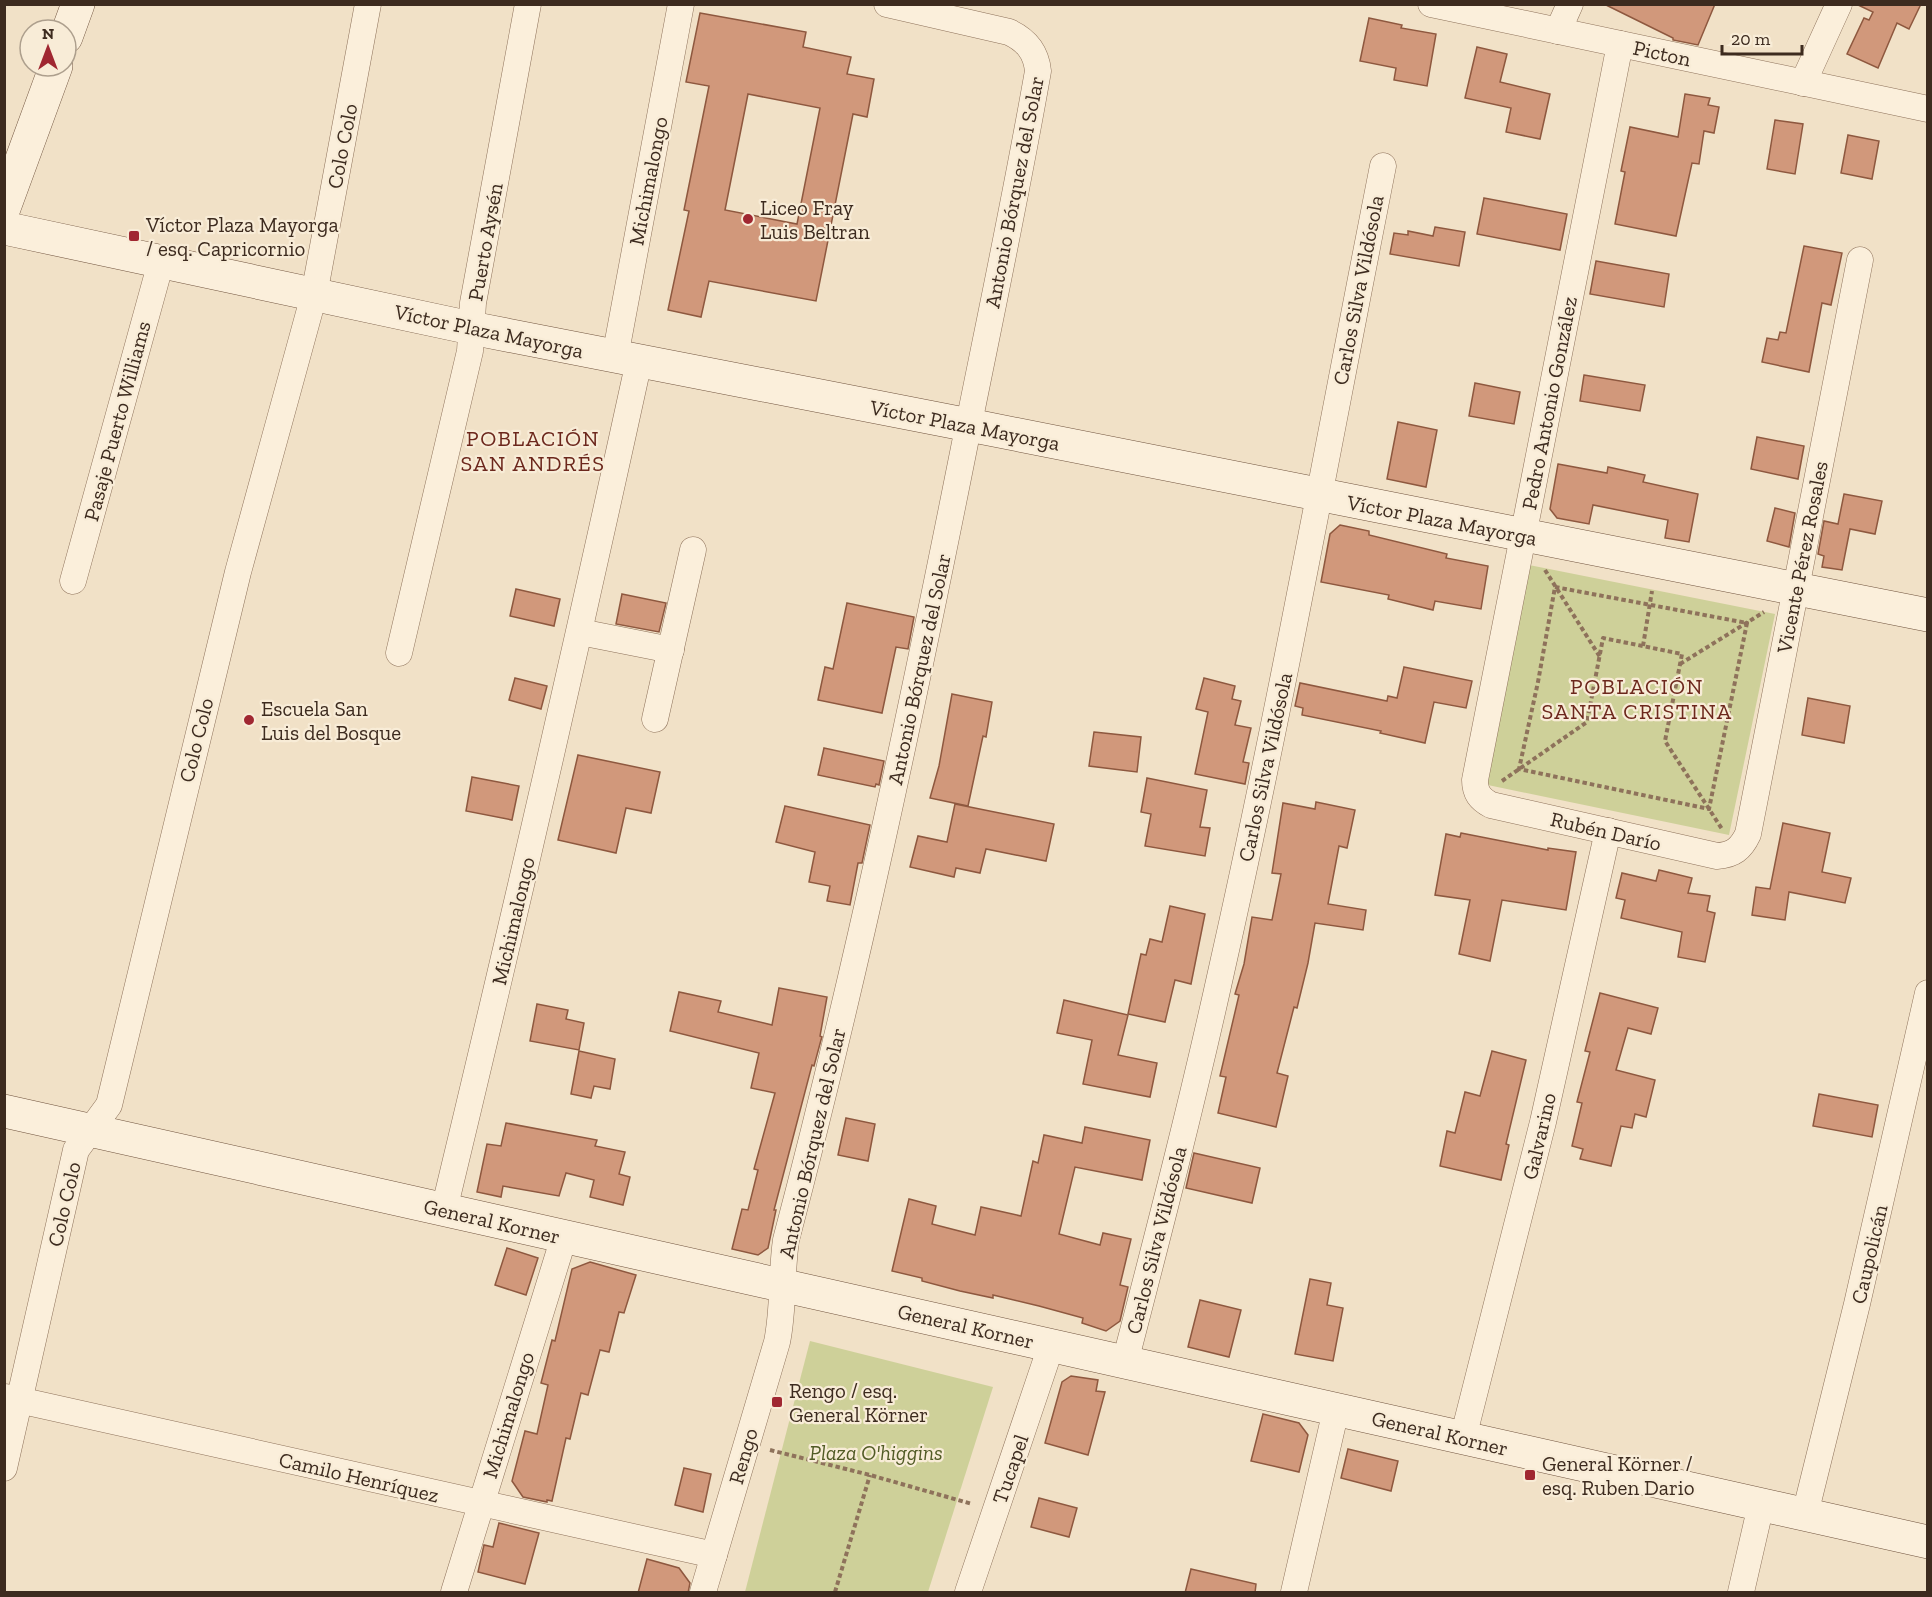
<svg xmlns="http://www.w3.org/2000/svg" width="1932" height="1597" viewBox="0 0 1932 1597" font-family="'Zilla Slab',serif">
<style>
.green{fill:#ced099}
.building{fill:#d1987b;stroke:#8e583f;stroke-width:1.5;fill-rule:evenodd}
.lines{fill:none;stroke-linecap:round;stroke-linejoin:round}
.street-casing{stroke:#8e725b;stroke-width:27}
.secondary-casing{stroke:#70533e;stroke-width:34}
.path{stroke:#8e725b;stroke-width:4;stroke-dasharray:4.5 3;stroke-linecap:butt}
.street{stroke:#fbefdb;stroke-width:26}
.secondary{stroke:#fbefdb;stroke-width:33}
.poi-dot{fill:#a02731;stroke:#f8ecd7;stroke-width:2}
.labels{text-anchor:middle;dominant-baseline:central;stroke-width:4.5;stroke-linejoin:round;paint-order:stroke}
.street-label{font-size:21px;fill:#3d2b1f;stroke:#f8ecd7}
.poi-label{font-size:21px;fill:#3d2b1f;stroke:#f8ecd7;text-anchor:start}
.park-label{font-size:21px;font-style:italic;fill:#515b25;stroke:#f8ecd7}
.neighbourhood-label{font-size:22px;letter-spacing:1.5px;fill:#6c271c;stroke:#f8ecd7}
</style>
<rect width="100%" height="100%" fill="#f1e1c7"/>
<g class="green">
<path d="M1529 565 1775 614 1729 835 1483 784Z"/>
<path d="M810 1341 993 1387 928 1592H745Z"/>
</g>
<g class="building">
<path d="M1604 4H1715L1698 45 1673 40V38Z"/>
<path d="M1856 4H1921L1909 29 1897 23 1878 68 1847 54 1864 18 1869 20 1873 12Z"/>
<path d="M700 13 806 32 803 47 851 57 847 74 874 79 867 117 853 114 816 301 709 281 701 317 668 310 689 211 684 210 709 86 686 82ZM748 94 820 108 797 224 725 210Z"/>
<path d="M1369 18 1402 25 1401 28 1436 34 1427 86 1394 80 1396 68 1360 61Z"/>
<path d="M1477 47 1507 54 1500 82 1550 94 1540 139 1506 132 1511 108 1465 98Z"/>
<path d="M1685 94 1710 98 1708 105 1719 107 1714 133 1704 131 1699 164 1692 163 1676 236 1615 224 1625 172 1621 171 1630 127 1678 137Z"/>
<path d="M1775 120 1803 124 1795 174 1767 169Z"/>
<path d="M1848 135 1879 141 1872 179 1841 173Z"/>
<path d="M1484 198 1567 214 1560 250 1477 234Z"/>
<path d="M1435 227 1465 232 1459 266 1390 254 1394 233 1408 235V231L1433 236Z"/>
<path d="M1804 246 1842 253 1831 305 1822 303 1809 372 1762 362 1767 338 1778 340 1780 332 1786 333Z"/>
<path d="M1596 261 1669 274 1664 307 1590 294Z"/>
<path d="M1584 375 1645 385 1640 411 1580 401Z"/>
<path d="M1475 383 1520 392 1514 424 1469 416Z"/>
<path d="M1398 422 1437 430 1426 487 1387 479Z"/>
<path d="M1757 437 1804 446 1798 479 1751 469Z"/>
<path d="M1558 464 1607 473 1608 467 1645 475 1643 482 1698 494 1689 542 1665 538 1668 520 1593 505 1589 524 1557 518 1550 509Z"/>
<path d="M1844 494 1882 501 1875 534 1850 529 1842 570 1822 567 1824 556 1818 554 1824 521 1838 524Z"/>
<path d="M1775 508 1795 513 1789 547 1767 541Z"/>
<path d="M1340 525 1369 531V535L1447 554 1446 558 1488 566 1481 609 1435 601 1433 610 1388 599 1389 595 1321 582 1330 534Z"/>
<path d="M516 589 560 599 554 626 510 616Z"/>
<path d="M622 594 666 603 659 632 616 624Z"/>
<path d="M847 603 914 617 908 649 896 647 882 713 818 700 825 667 833 669Z"/>
<path d="M1404 667 1472 681 1466 708 1434 702 1425 743 1380 733 1381 731 1302 715 1303 708 1295 706 1300 683 1387 701 1388 696 1397 698Z"/>
<path d="M515 678 547 686 541 709 509 700Z"/>
<path d="M1204 678 1235 686 1232 699 1241 701 1235 725 1251 728 1243 762 1249 763 1245 784 1195 774 1208 712 1196 709Z"/>
<path d="M952 694 992 702 986 737 983 736 968 806 930 798 939 766Z"/>
<path d="M1808 698 1850 706 1844 743 1802 735Z"/>
<path d="M1094 732 1141 737 1137 772 1089 766Z"/>
<path d="M824 748 884 761 879 785 876 784 875 787 818 775Z"/>
<path d="M578 755 660 772 651 813 626 808 616 853 558 840Z"/>
<path d="M472 777 519 786 512 820 466 811Z"/>
<path d="M1147 778 1207 790 1200 827 1210 828 1205 856 1145 846 1151 814 1141 812Z"/>
<path d="M1316 802 1355 810 1347 848 1339 846 1328 904 1366 910 1363 930 1315 923 1308 963 1297 1008 1294 1007 1277 1073 1288 1076 1276 1127 1218 1113 1226 1077 1220 1076 1239 995 1235 994 1244 964 1252 917 1272 920 1281 874 1272 873 1283 803 1315 809Z"/>
<path d="M955 804 1054 824 1046 861 986 849 980 873 956 868 954 877 910 867 918 836 947 842Z"/>
<path d="M785 806 870 825 862 863H858L850 905 827 901 830 886 809 882 815 852 776 842Z"/>
<path d="M1783 823 1830 833 1822 872 1851 878 1845 903 1789 892 1785 920 1752 915 1756 887 1770 889Z"/>
<path d="M1461 833 1548 850V848L1576 852 1566 910 1502 900 1490 961 1459 954 1470 900 1435 895 1446 834 1460 837Z"/>
<path d="M1659 870 1692 878 1688 893 1710 896 1707 911 1715 913 1705 962 1678 957 1682 932 1621 918 1625 900 1616 898 1622 873 1656 881Z"/>
<path d="M1170 906 1205 914 1191 984 1175 980 1165 1022 1128 1014 1141 954 1146 955 1150 939 1162 942Z"/>
<path d="M779 988 827 997 820 1036 822 1037 821 1040 814 1066 812 1065 774 1210H776L768 1248 758 1255 732 1249 742 1209 748 1210 758 1170 754 1169 775 1093 751 1088 759 1053 670 1031 679 992 721 1001 718 1012 772 1025Z"/>
<path d="M1600 993 1658 1008 1651 1034 1628 1028 1616 1070 1655 1080 1646 1117 1635 1114 1632 1128 1621 1126 1611 1166 1580 1159 1583 1149 1572 1146 1582 1103 1577 1102 1590 1052 1585 1051Z"/>
<path d="M1064 1000 1128 1015 1118 1055 1157 1063 1150 1097 1083 1084 1092 1040 1057 1033Z"/>
<path d="M537 1004 568 1010 566 1019 584 1023 579 1050 530 1041Z"/>
<path d="M579 1051 615 1059 610 1089 594 1086 591 1098 571 1094Z"/>
<path d="M1492 1051 1526 1060 1506 1144 1509 1145 1501 1180 1440 1166 1447 1131 1455 1133 1465 1092 1480 1096Z"/>
<path d="M1819 1094 1878 1105 1872 1137 1813 1126Z"/>
<path d="M846 1118 875 1124 868 1161 838 1155Z"/>
<path d="M506 1123 597 1140 595 1146 625 1152 619 1174 630 1177 623 1205 590 1197 594 1180 566 1173 559 1196 503 1186 501 1197 477 1192 487 1144 501 1146Z"/>
<path d="M1085 1127 1150 1140 1142 1180 1075 1167 1059 1234 1100 1245 1103 1233 1131 1239 1120 1285 1128 1287 1120 1321 1106 1331 1082 1323 1083 1318 1039 1306 993 1295V1298L960 1291 922 1281V1278L892 1271 909 1199 936 1206 932 1224 975 1235 981 1207 1021 1216 1033 1161 1038 1163 1044 1135 1082 1143Z"/>
<path d="M1194 1153 1260 1168 1252 1203 1186 1188Z"/>
<path d="M507 1248 538 1258 526 1295 495 1285Z"/>
<path d="M590 1262 636 1275 624 1313 619 1312 609 1352 600 1350 588 1395 581 1393 570 1439 566 1438 552 1501 547 1500V1502L523 1497 512 1481 525 1431 537 1434 548 1385 541 1383 552 1340 555 1341 572 1269Z"/>
<path d="M1310 1279 1331 1283 1327 1305 1343 1308 1333 1361 1295 1354Z"/>
<path d="M1200 1300 1241 1310 1229 1357 1188 1347Z"/>
<path d="M1071 1376 1098 1380 1096 1391 1105 1392 1088 1455 1045 1443 1062 1382Z"/>
<path d="M1263 1414 1299 1423 1308 1435 1299 1472 1251 1461Z"/>
<path d="M1348 1449 1398 1461 1391 1491 1341 1478Z"/>
<path d="M684 1468 711 1474 703 1512 675 1505Z"/>
<path d="M1039 1498 1077 1508 1069 1537 1031 1527Z"/>
<path d="M499 1523 539 1533 525 1584 478 1572 484 1545 493 1547Z"/>
<path d="M647 1559 679 1568 690 1583 688 1593H638Z"/>
<path d="M1191 1569 1256 1584 1255 1593H1185Z"/>
</g>
<g class="lines">
<g class="street-casing">
<g id="street">
<path d="M1431 4 1928 109"/>
<path d="M1558 31 1570 4"/>
<path d="M1620 44 1475 780C1475 793 1480 799 1491 805L1717 856C1733 855 1741 849 1748 834L1860 260"/>
<path d="M1803 83 1839 4"/>
<path d="M615 357 681 4"/>
<path d="M73 581 161 262"/>
<path d="M580 632 671 650"/>
<path d="M399 653 470 351 473 303 528 4"/>
<path d="M655 719 693 550"/>
<path d="M444 1210C512 928 577 645 639 361"/>
<path d="M1125 1362C1159 1231 1193 1100 1222 968 1282 702 1330 434 1383 166"/>
<path d="M5 1397 714 1555"/>
<path d="M1463 1438 1543 1122 1608 831"/>
<path d="M4 1468 76 1150 109 1105 238 572 314 295 368 4"/>
<path d="M1805 1514 1857 1304 1928 993"/>
<path d="M454 1592 564 1237"/>
<path d="M703 1592 777 1342C784 1308 781 1274 786 1240 855 978 911 714 964 448 989 323 1016 197 1038 71 1036 51 1026 40 1009 32L887 4"/>
<path d="M968 1592 1051 1346"/>
<path d="M1294 1592 1336 1410"/>
<path d="M1741 1592 1761 1505"/>
</g>
</g>
<g class="secondary-casing">
<g id="secondary">
<path d="M66 37 78 4"/>
<path d="M4 208 56 66"/>
<path d="M4 228 471 328 969 425 1928 615"/>
<path d="M4 1111 1928 1542"/>
</g>
</g>
<g class="path">
<path d="M1545 570 1600 657"/>
<path d="M1555 587 1747 623 1709 809 1519 769 1538 682Z"/>
<path d="M1643 646 1652 591"/>
<path d="M1680 664 1764 612"/>
<path d="M1502 781 1587 722 1603 638 1682 654 1665 741 1722 829"/>
<path d="M770 1450 870 1475 972 1504"/>
<path d="M835 1592 870 1475"/>
</g>
<use href="#street" class="street"/>
<use href="#secondary" class="secondary"/>
</g>
<g class="poi-dot">
<circle cx="748" cy="219" r="6"/>
<rect x="128" y="230" width="12" height="12" rx="3"/>
<circle cx="249" cy="720" r="6"/>
<rect x="771" y="1396" width="12" height="12" rx="3"/>
<rect x="1524" y="1469" width="12" height="12" rx="3"/>
</g>
<g class="labels">
<g class="street-label">
<text transform="translate(1662 53) rotate(12)">Picton</text>
<text transform="translate(342 146) rotate(-79)">Colo Colo</text>
<text transform="translate(648 181) rotate(-79)">Michimalongo</text>
<text transform="translate(1014 192) rotate(-79)">Antonio Bórquez del Solar</text>
<text transform="translate(485 242) rotate(-80)">Puerto Aysén</text>
<text transform="translate(1358 290) rotate(-79)">Carlos Silva Vildósola</text>
<text transform="translate(489 331) rotate(12)">Víctor Plaza Mayorga</text>
<text transform="translate(1549 403) rotate(-79)">Pedro Antonio González</text>
<text transform="translate(117 421) rotate(-75)">Pasaje Puerto Williams</text>
<text transform="translate(965 425) rotate(11)">Víctor Plaza Mayorga</text>
<text transform="translate(1442 520) rotate(11)">Víctor Plaza Mayorga</text>
<text transform="translate(1802 557) rotate(-79)">Vicente Pérez Rosales</text>
<text transform="translate(919 669) rotate(-78)">Antonio Bórquez del Solar</text>
<text transform="translate(196 740) rotate(-76)">Colo Colo</text>
<text transform="translate(1265 767) rotate(-78)">Carlos Silva Vildósola</text>
<text transform="translate(1606 831) rotate(13)">Rubén Darío</text>
<text transform="translate(513 921) rotate(-77)">Michimalongo</text>
<text transform="translate(1539 1136) rotate(-77)">Galvarino</text>
<text transform="translate(812 1143) rotate(-77)">Antonio Bórquez del Solar</text>
<text transform="translate(64 1204) rotate(-77)">Colo Colo</text>
<text transform="translate(492 1221) rotate(13)">General Korner</text>
<text transform="translate(1156 1240) rotate(-76)">Carlos Silva Vildósola</text>
<text transform="translate(1869 1254) rotate(-77)">Caupolicán</text>
<text transform="translate(966 1326) rotate(13)">General Korner</text>
<text transform="translate(508 1415) rotate(-73)">Michimalongo</text>
<text transform="translate(1440 1433) rotate(13)">General Korner</text>
<text transform="translate(743 1456) rotate(-74)">Rengo</text>
<text transform="translate(1010 1469) rotate(-71)">Tucapel</text>
<text transform="translate(359 1477) rotate(13)">Camilo Henríquez</text>
</g>
<g class="poi-label">
<text x="760" y="207">Liceo Fray<tspan x="760" dy="24">Luis Beltran</tspan></text>
<text x="146" y="224">Víctor Plaza Mayorga<tspan x="146" dy="24">/ esq. Capricornio</tspan></text>
<text x="261" y="708">Escuela San<tspan x="261" dy="24">Luis del Bosque</tspan></text>
<text x="789" y="1390">Rengo / esq.<tspan x="789" dy="24">General Körner</tspan></text>
<text x="1542" y="1463">General Körner /<tspan x="1542" dy="24">esq. Ruben Dario</tspan></text>
</g>
<g class="park-label">
<text x="876" y="1452">Plaza O'higgins</text>
</g>
<g class="neighbourhood-label">
<text x="533" y="438">POBLACIÓN<tspan x="533" dy="25">SAN ANDRÉS</tspan></text>
<text x="1637" y="686">POBLACIÓN<tspan x="1637" dy="25">SANTA CRISTINA</tspan></text>
</g>
</g>
<rect width="1932" height="1597" fill="none" stroke="#3d2b1f" stroke-width="12"/>
<g transform="translate(48 48)"><circle r="28" fill="#f8ecd7" stroke="#ad9f8d" stroke-width="1.5"/>
<path d="M0-4.5L10 22L0 15L-10 22Z" fill="#a02731"/>
<text y="-9" font-size="16" font-weight="bold" text-anchor="middle" fill="#3d2b1f">N</text>
</g>
<path d="M1722 45v9h80v-9" fill="none" stroke="#3d2b1f" stroke-width="3"/>
<text x="1731" y="45" font-size="18" fill="#3d2b1f" stroke="#f8ecd7" stroke-width="4.5" paint-order="stroke">20 m</text>
</svg>
